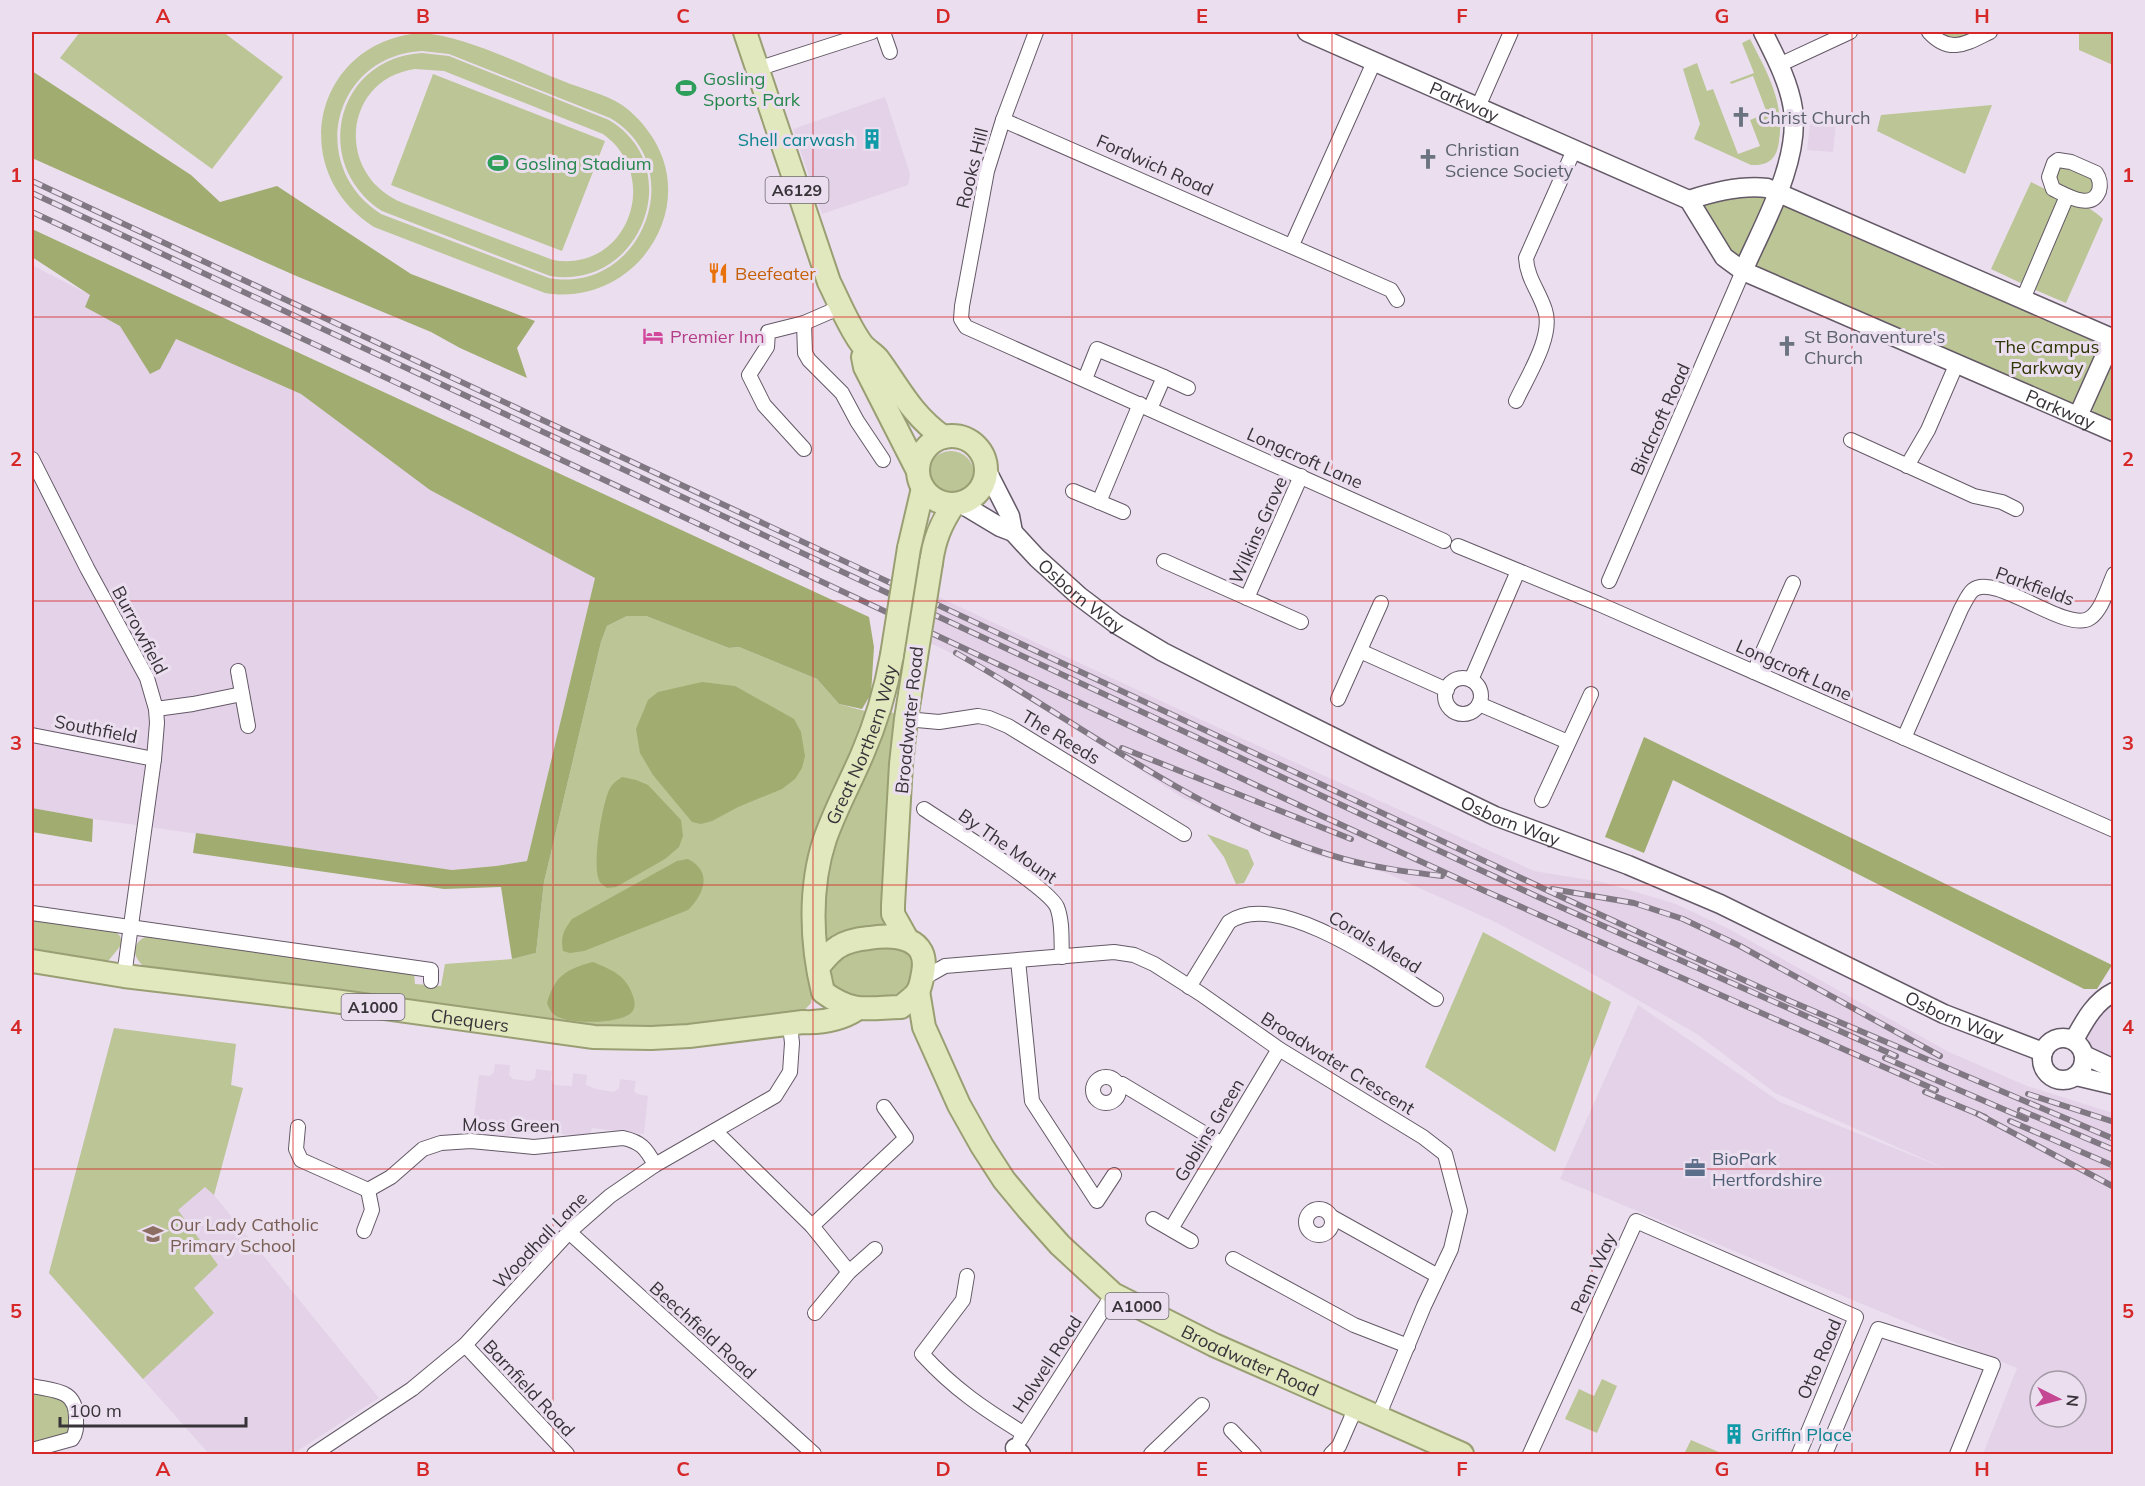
<svg xmlns="http://www.w3.org/2000/svg" width="2145" height="1486" viewBox="0 0 2145 1486" font-family="Mulish,sans-serif">
<style>
.built{fill:#e4d2e9;fill-rule:evenodd}
.green{fill:#bbc595;fill-rule:evenodd}
.forest{fill:#a1ac71}
.lines{fill:none;stroke-linecap:round;stroke-linejoin:round}
.minor-casing{stroke:#645967;stroke-width:16}
.tertiary-casing{stroke:#645967;stroke-width:21}
.primary-casing{stroke:#9a9f73;stroke-width:26}
.minor{stroke:#fff;stroke-width:14}
.tertiary{stroke:#fff;stroke-width:18}
.primary{stroke:#e2e8be;stroke-width:22}
.rail-casing{stroke:#807882;stroke-width:6}
.rail{stroke:#ebdfef;stroke-width:4;stroke-dasharray:11;stroke-linecap:butt}
.primary-bridge-casing{stroke:#9a9f73;stroke-width:26;stroke-linecap:butt}
.primary-bridge{stroke:#e2e8be;stroke-width:22}
.grid{fill:none;stroke:#d62828;stroke-width:1.5;stroke-opacity:0.55}
.labels{text-anchor:middle;dominant-baseline:central;stroke-width:6;stroke-linejoin:round;paint-order:stroke}
.shield{fill:#ebdfef;stroke:#6d6770;stroke-width:1.5}
.shield-label{font-size:16px;font-weight:bold;fill:#373339}
.leisure-label{font-size:18px;fill:#27864d;stroke:#ebdfef;text-anchor:start}
.street-label{font-size:18px;fill:#373339;stroke:#ebdfef}
.worship-label{font-size:18px;fill:#5b616d;stroke:#ebdfef;text-anchor:start}
.culture-label{font-size:18px;fill:#0d838f;stroke:#ebdfef;text-anchor:end}
.food-label{font-size:18px;fill:#c56008;stroke:#ebdfef;text-anchor:start}
.hotel-label{font-size:18px;fill:#b23c85;stroke:#ebdfef;text-anchor:start}
.park-label{font-size:18px;fill:#2f3606;stroke:#ebdfef}
.service-label{font-size:18px;fill:#4e5e75;stroke:#ebdfef;text-anchor:start}
.education-label{font-size:18px;fill:#785e54;stroke:#ebdfef;text-anchor:start}
.neatline{fill:none;stroke:#d62828;stroke-width:2}
.grid-label{font-size:20px;text-anchor:middle;font-weight:bold;fill:#d62828}
</style>
<rect width="100%" height="100%" fill="#ebdfef"/>
<g class="built">
<path d="M885 97 910 174 908 185 822 214 793 129Z"/>
<path d="M1836 122 1833 152 1807 150 1810 124Z"/>
<path d="M32 265 176 339 301 394 430 490 595 577 527 861 496 866 452 870 93 819 32 808Z"/>
<path d="M915 586 1204 721 1534 871 1602 882 1676 904 1729 929 1949 1052 2027 1086 2113 1113V1454H1983L2017 1368 1560 1179 1638 1005 1780 1102 1951 1171 1775 1093 1697 1034 1584 969 1493 921 1386 873 1315 855 1183 798 984 668 908 633ZM2040 1381H2076V1417H2040Z"/>
<path d="M2113 992V1097L2076 1076 2080 1071 2084 1055 2074 1040Z"/>
<path d="M114 1028 236 1044 231 1085 243 1088 214 1195 379 1398 293 1454H209L49 1273Z"/>
<path d="M495 1064 510 1065 509 1075 513 1079 531 1081 535 1078 536 1069 552 1071 551 1080 555 1085 572 1086 573 1073 587 1075 586 1085 596 1089 614 1092 619 1088 620 1079 636 1081 634 1091 637 1094 648 1096 644 1134 592 1128 590 1136 541 1133 503 1136 472 1132 479 1075 490 1076 494 1072Z"/>
</g>
<g class="green">
<path d="M80 32H223L283 77 212 169 60 58Z"/>
<path d="M1934 32H1982L1957 42Z"/>
<path d="M2079 32H2113V65L2079 50Z"/>
<path d="M422 33C466 36 522 65 563 81 582 89 606 94 622 105 632 112 641 121 648 131 704 206 635 308 545 293L374 227C284 170 315 40 422 33ZM422 51 449 54 610 118C692 166 642 295 549 278L381 214C306 166 333 56 422 51Z"/>
<path d="M1750 39C1767 72 1785 103 1779 141 1777 159 1768 166 1751 165L1694 139 1700 124 1683 69 1697 63 1707 91 1713 89 1738 154 1760 146 1750 120 1767 113 1753 76 1731 84 1730 82 1754 73 1742 43Z"/>
<path d="M422 53 449 56 609 120C688 167 641 291 550 276L382 211C310 164 336 58 422 53ZM415 69 444 71 603 134C663 177 627 273 553 260L403 203C334 175 343 79 415 69Z"/>
<path d="M433 74 605 141 562 251 391 185Z"/>
<path d="M1992 105 1965 174 1877 131 1881 115Z"/>
<path d="M2059 165 2091 175 2096 182 2089 197 2058 188 2053 172Z"/>
<path d="M2031 182 2057 195 2060 199 2025 285 1991 269Z"/>
<path d="M1757 192 1765 196 1766 200 1742 255H1731L1703 206 1705 202Z"/>
<path d="M2073 203C2085 204 2094 211 2103 219L2066 303 2033 289 2069 205Z"/>
<path d="M1783 204 2096 338 2101 349 2074 403 2067 405 1762 273 1755 262 1778 207Z"/>
<path d="M2113 354V428C2101 420 2091 417 2091 401Z"/>
<circle cx="951" cy="474" r="23"/>
<path d="M627 616H646L729 648 739 647 817 679 839 704 872 713 817 841 813 993 811 1003 801 1014 651 1038 149 970C131 959 129 942 150 935L414 973 415 984 441 986 445 964 512 959 536 953 544 882 601 642 607 626Z"/>
<path d="M898 702 892 928 824 948 823 877 885 711 894 713Z"/>
<path d="M1207 834 1248 850 1254 864 1244 883 1236 884 1224 857Z"/>
<path d="M32 917 115 931 120 936 122 944 109 960 100 962 32 949Z"/>
<path d="M1483 932 1611 1002 1555 1152 1425 1067Z"/>
<path d="M885 942 910 952 915 970 909 987 902 992 893 995 852 1000 834 990 829 971 840 953Z"/>
<path d="M114 1028 236 1044 231 1085 243 1088 214 1195 205 1187 178 1210 218 1265 194 1288 214 1313 143 1379 49 1273Z"/>
<path d="M1602 1379 1617 1386 1597 1433 1565 1419 1579 1389 1594 1396Z"/>
<path d="M32 1393 71 1397V1433L32 1443Z"/>
<path d="M1691 1440 1723 1454H1684Z"/>
</g>
<g class="forest">
<path d="M32 71 191 175 220 202 277 186 411 274 535 321 517 348 527 378 460 348 431 332 294 275 32 158Z"/>
<path d="M32 229 869 617 874 647 871 694 862 709 839 704 817 679 739 647 729 648 646 616H627L607 626 601 642 544 882 536 953 512 959 501 887 444 889 193 853 196 833 452 870 496 866 527 861 595 578 430 490 301 394 176 339 160 369 150 374 120 326 85 307 90 295 32 257Z"/>
<path d="M702 682 735 686 794 719 801 732 805 756 802 768 795 779 782 789 738 807 712 821 701 824 692 822 653 775 640 753 636 729 648 700 658 692Z"/>
<path d="M1644 737 2112 965 2097 989H2084L1673 780 1644 853 1605 837Z"/>
<path d="M622 777 636 780 648 785 681 820 683 836 679 847 665 859 616 887 607 888C606 887 600 883 600 882 591 867 602 806 609 790 612 784 616 781 622 777Z"/>
<path d="M32 808 93 819 92 842 32 832Z"/>
<path d="M688 859C713 872 704 894 688 910L584 951 570 953 563 951C560 936 564 930 572 919L677 861Z"/>
<path d="M593 962C612 970 626 975 633 996 635 1002 636 1008 631 1013 619 1024 573 1024 558 1017 552 1014 549 1009 547 1003 555 975 567 969 593 962Z"/>
</g>
<g class="lines">
<g class="minor-casing">
<g id="minor">
<path d="M883 32 890 52"/>
<path d="M1036 32 1003 120 987 171 962 306 961 319 966 327 1444 541"/>
<path d="M1929 32C1950 55 1967 43 1990 32"/>
<path d="M1779 65 1850 32"/>
<path d="M757 69 872 32"/>
<path d="M1478 107 1511 32"/>
<path d="M1003 120 1391 290 1397 300"/>
<path d="M2058 160 2071 162 2096 173C2100 179 2101 184 2099 191 2091 211 2066 195 2053 189L2049 177 2054 163Z"/>
<path d="M1292 245 1374 62"/>
<path d="M2023 299 2067 196"/>
<path d="M804 323 805 353 809 360 842 393 857 421 883 460"/>
<path d="M1164 377 1188 388"/>
<path d="M1085 379 1097 349 1164 377 1150 409"/>
<path d="M1516 401C1527 377 1554 336 1545 310 1539 291 1527 278 1526 258L1574 150"/>
<path d="M1851 440 1974 496 2002 502 2016 509"/>
<path d="M804 449 764 405 749 375 767 347 768 332 804 323 841 307"/>
<path d="M32 459 87 568 147 678 156 709 157 723 154 759 124 976"/>
<path d="M1907 466 1928 430 1957 363"/>
<path d="M1073 491 1123 512"/>
<path d="M1099 502 1140 404"/>
<path d="M1458 546 1599 604 2114 830"/>
<path d="M1164 561 1301 622"/>
<path d="M1609 581 1743 271"/>
<path d="M1247 598 1301 476"/>
<path d="M1360 651 1447 690"/>
<path d="M238 671 248 726"/>
<path d="M1754 672 1793 583"/>
<circle cx="1463" cy="696" r="18"/>
<path d="M1471 680 1518 571"/>
<path d="M1338 699 1381 603"/>
<path d="M1479 704 1568 742"/>
<path d="M156 709 193 704 242 694"/>
<path d="M906 719 939 722 978 716 989 718 1008 726 1184 834"/>
<path d="M32 735 154 759"/>
<path d="M1904 738 1961 609C1964 604 1968 594 1973 590 1995 572 2067 634 2090 618 2102 610 2108 587 2114 574"/>
<path d="M1542 800 1591 694"/>
<path d="M924 809C948 825 1048 887 1057 907 1063 922 1061 941 1062 957"/>
<path d="M32 913 431 970V981"/>
<path d="M1018 960 1032 1101 1097 1201 1114 1175"/>
<path d="M922 979 945 966 1114 952 1134 955 1154 964 1201 994 1279 1049 1423 1137 1445 1154 1460 1211 1451 1249 1424 1306 1378 1417"/>
<path d="M1189 987 1229 922C1279 887 1393 972 1436 999"/>
<circle cx="1106" cy="1090" r="13"/>
<path d="M1119 1085 1122 1084 1222 1144"/>
<path d="M298 1127 296 1149 301 1160 368 1190 391 1177 423 1149 441 1143 471 1141 534 1147 623 1138C641 1142 646 1148 655 1165"/>
<path d="M715 1131 812 1226 849 1272"/>
<circle cx="1319" cy="1222" r="13"/>
<path d="M1332 1217 1438 1276"/>
<path d="M1153 1219 1191 1241"/>
<path d="M812 1226 906 1138 884 1107"/>
<path d="M1171 1229 1279 1049"/>
<path d="M364 1231 372 1210 368 1190"/>
<path d="M569 1232 814 1454"/>
<path d="M1233 1259 1354 1325 1408 1346"/>
<path d="M967 1276 963 1300 922 1354C954 1389 984 1409 1023 1433"/>
<path d="M815 1313 849 1272 875 1249"/>
<path d="M465 1345 567 1454"/>
<path d="M32 1386C54 1391 76 1389 76 1417 76 1426 77 1432 72 1439L32 1450"/>
<path d="M1231 1430 1254 1454"/>
<path d="M1020 1440 1113 1294"/>
<path d="M314 1454 412 1389 465 1345 569 1232 610 1196 655 1165 775 1096 790 1072 792 1043 790 1025"/>
<path d="M1151 1454 1202 1405"/>
<path d="M1331 1454 1339 1446 1356 1407"/>
<path d="M1530 1454 1636 1221 1856 1317 1799 1454"/>
<path d="M1825 1454 1878 1329 1993 1365 1957 1454"/>
</g>
</g>
<g class="tertiary-casing">
<g id="tertiary">
<path id="s1" d="M1307 32 1689 200 1724 257 1743 271 2114 432"/>
<path d="M1689 200C1713 192 1742 185 1767 188L2114 339"/>
<path d="M1743 271C1764 223 1800 162 1793 109 1789 82 1775 56 1763 32"/>
<path d="M2078 416 2113 338"/>
<path d="M986 469 1010 516 1013 532"/>
<path id="s2" d="M960 503 1000 527 1013 532 1037 558 1079 596 1116 624 1163 652 1220 681 1377 759 1495 816 1628 865 1720 904 1944 1014 2043 1052"/>
<circle cx="2063" cy="1059" r="21"/>
<path d="M2074 1040C2084 1022 2094 1002 2114 992"/>
<path d="M2084 1055 2114 1069"/>
<path d="M2076 1076 2114 1085"/>
<path d="M1015 1448 1021 1454"/>
</g>
</g>
<g class="primary-casing">
<g id="primary">
<path d="M745 32 829 282C839 302 848 325 861 343 866 350 873 353 878 359 900 389 911 414 943 437"/>
<path d="M863 357 865 367 917 469"/>
<circle cx="952" cy="470" r="34"/>
<path d="M909 548 923 488"/>
<path d="M931 563C934 540 941 523 954 504"/>
<path d="M907 939 893 914V905L901 764 906 719 916 657"/>
<path id="s3" d="M32 961 124 976 334 1001 594 1037 651 1038 689 1036 803 1022C823 1023 840 1020 857 1009"/>
<path id="s4" d="M819 966C825 959 830 952 838 947 847 941 859 939 869 938 895 934 930 937 923 973 922 978 921 986 918 991 915 997 906 1002 901 1007 866 1008 853 1014 823 992 811 944 809 887 825 839 835 810 850 783 862 755 876 723 886 689 892 655"/>
<path id="s5" d="M918 991 924 1027 959 1105 982 1146 1004 1180 1028 1209 1060 1245 1113 1294 1214 1345 1462 1454"/>
</g>
</g>
<use href="#minor" class="minor"/>
<use href="#tertiary" class="tertiary"/>
<use href="#primary" class="primary"/>
<g class="rail-casing">
<g id="rail">
<path d="M32 181 1568 900 1790 1001 2114 1139"/>
<path d="M32 193 1536 896 1896 1056"/>
<path d="M32 212 1322 816 1485 891 1936 1090"/>
<path d="M956 653C1084 725 1200 819 1344 859 1376 868 1409 872 1442 876"/>
<path d="M1122 748 1351 839"/>
<path d="M1552 889 1634 903 1683 919 1740 946 1940 1056"/>
<path d="M1885 1058 2026 1119"/>
<path d="M1925 1092 1985 1117"/>
<path d="M2028 1094 2114 1122"/>
<path d="M2020 1110 2114 1150"/>
<path d="M1978 1114 2114 1187"/>
<path d="M2010 1121 2114 1166"/>
</g>
</g>
<use href="#rail" class="rail"/>
<g class="primary-bridge-casing">
<g id="primary-bridge">
<path d="M892 655 909 548"/>
<path d="M916 657 931 563"/>
</g>
</g>
<use href="#primary-bridge" class="primary-bridge"/>
</g>
<path class="grid" d="M293 32V1454M553 32V1454M813 32V1454M1072 32V1454M1332 32V1454M1592 32V1454M1852 32V1454M32 317H2114M32 601H2114M32 885H2114M32 1169H2114"/>
<defs>
<g id="stadium-bare" transform="scale(1.62)"><path d="M0-5a6.5 5 0 1 0 0 10a6.5 5 0 1 0 0-10ZM-3.5-1.8h7v3.6h-7Z" fill="#2e9e5b" stroke="#ebdfef" stroke-width="2.5" paint-order="stroke"/></g>
<g id="church-bare" transform="scale(1.62)"><path d="M-1.2-6h2.4v3.5h3.3v2.4h-3.3V6h-2.4V-.1h-3.3v-2.4h3.3Z" fill="#6b7280" stroke="#ebdfef" stroke-width="2.5" paint-order="stroke"/></g>
<g id="building-bare" transform="scale(1.62)"><path d="M-4-6H4V6H1V3H-1V6H-4ZM-2.5-4.3h1.7v1.8h-1.7ZM.8-4.3h1.7v1.8H.8ZM-2.5-1h1.7V.8h-1.7ZM.8-1h1.7V.8H.8Z" fill="#0f9aa8" stroke="#ebdfef" stroke-width="2.5" paint-order="stroke"/></g>
<g id="restaurant-bare" transform="scale(1.62)"><path d="M-5-6h1v4h1v-4h1v4h1v-4h1v5L-1.5 .5V6h-2V.5L-5-1ZM5-6V6H3V1.5H1.5Q1.5-4 5-6Z" fill="#e8710a" stroke="#ebdfef" stroke-width="2.5" paint-order="stroke"/></g>
<g id="hotel-bare" transform="scale(1.62)"><path d="M-6-4.5h1.5V1H6V5H4.5V3h-9V5H-6ZM-4 0a1.8 1.8 0 1 1 3.6 0ZM.5 0V-2.5h3Q6-2.5 6 0Z" fill="#d1479c" stroke="#ebdfef" stroke-width="2.5" paint-order="stroke"/></g>
<g id="office-bare" transform="scale(1.62)"><path d="M-6-3h4V-5.5h4V-3h4V5H-6ZM-1-4.5V-3h2v-1.5ZM-6 0V1H6V0Z" fill="#5c6f8a" stroke="#ebdfef" stroke-width="2.5" paint-order="stroke"/></g>
<g id="school-bare" transform="scale(1.62)"><path d="M0-5L7-2L0 1L-7-2ZM-4 1L0 2.5L4 1V4Q0 6-4 4Z" fill="#8d6e63" stroke="#ebdfef" stroke-width="2.5" paint-order="stroke"/></g>
</defs>
<g fill-rule="evenodd">
<use href="#stadium-bare" x="686" y="88"/>
<use href="#church-bare" x="1741" y="117"/>
<use href="#building-bare" x="872" y="139"/>
<use href="#church-bare" x="1428" y="159"/>
<use href="#stadium-bare" x="498" y="163"/>
<use href="#restaurant-bare" x="718" y="273"/>
<use href="#hotel-bare" x="653" y="336"/>
<use href="#church-bare" x="1787" y="346"/>
<use href="#office-bare" x="1695" y="1168"/>
<use href="#school-bare" x="153" y="1234"/>
<use href="#building-bare" x="1734" y="1434"/>
</g>
<g class="labels">
<g class="shield">
<rect x="765.5" y="177" width="63" height="26" rx="4.5"/>
<rect x="341.5" y="994" width="63" height="26" rx="4.5"/>
<rect x="1105.5" y="1293" width="63" height="26" rx="4.5"/>
</g>
<g class="shield-label">
<text x="797" y="190">A6129</text>
<text x="373" y="1007">A1000</text>
<text x="1137" y="1306">A1000</text>
</g>
<g class="leisure-label">
<text x="703" y="78">Gosling<tspan x="703" dy="21">Sports Park</tspan></text>
<text x="515" y="163">Gosling Stadium</text>
</g>
<g class="street-label">
<text stroke="none"><textPath href="#s1" startOffset="172">Parkway</textPath></text>
<text transform="translate(1155 165) rotate(24)">Fordwich Road</text>
<text transform="translate(972 168) rotate(-76)">Rooks Hill</text>
<text stroke="none"><textPath href="#s1" startOffset="854">Parkway</textPath></text>
<text transform="translate(1660 419) rotate(-66)">Birdcroft Road</text>
<text transform="translate(1305 458) rotate(24)">Longcroft Lane</text>
<text transform="translate(1258 530) rotate(-66)">Wilkins Grove</text>
<text transform="translate(2035 586) rotate(20)">Parkfields</text>
<text stroke="none"><textPath href="#s2" startOffset="154">Osborn Way</textPath></text>
<text transform="translate(140 630) rotate(62)">Burrowfield</text>
<text transform="translate(1794 670) rotate(24)">Longcroft Lane</text>
<text transform="translate(909 720) rotate(-84)">Broadwater Road</text>
<text transform="translate(96 729) rotate(11)">Southfield</text>
<text transform="translate(1061 737) rotate(31)">The Reeds</text>
<text stroke="none"><textPath href="#s4" startOffset="519">Great Northern Way</textPath></text>
<text stroke="none"><textPath href="#s2" startOffset="640">Osborn Way</textPath></text>
<text transform="translate(1008 846) rotate(35)">By The Mount</text>
<text transform="translate(1375 942) rotate(31)">Corals Mead</text>
<text stroke="none"><textPath href="#s2" startOffset="1126">Osborn Way</textPath></text>
<text stroke="none"><textPath href="#s3" startOffset="442">Chequers</textPath></text>
<text transform="translate(1338 1063) rotate(32)">Broadwater Crescent</text>
<text transform="translate(511 1125) rotate(1)">Moss Green</text>
<text transform="translate(1209 1130) rotate(-59)">Goblins Green</text>
<text transform="translate(540 1240) rotate(-46)">Woodhall Lane</text>
<text transform="translate(1593 1273) rotate(-66)">Penn Way</text>
<text transform="translate(703 1330) rotate(42)">Beechfield Road</text>
<text transform="translate(1819 1359) rotate(-67)">Otto Road</text>
<text stroke="none"><textPath href="#s5" startOffset="520">Broadwater Road</textPath></text>
<text transform="translate(1047 1364) rotate(-57)">Holwell Road</text>
<text transform="translate(529 1388) rotate(47)">Barnfield Road</text>
</g>
<g class="worship-label">
<text x="1758" y="117">Christ Church</text>
<text x="1445" y="149">Christian<tspan x="1445" dy="21">Science Society</tspan></text>
<text x="1804" y="336">St Bonaventure's<tspan x="1804" dy="21">Church</tspan></text>
</g>
<g class="culture-label">
<text x="855" y="139">Shell carwash</text>
<text x="1751" y="1434" text-anchor="start">Griffin Place</text>
</g>
<g class="food-label">
<text x="735" y="273">Beefeater</text>
</g>
<g class="hotel-label">
<text x="670" y="336">Premier Inn</text>
</g>
<g class="park-label">
<text x="2047" y="346">The Campus<tspan x="2047" dy="21">Parkway</tspan></text>
</g>
<g class="service-label">
<text x="1712" y="1158">BioPark<tspan x="1712" dy="21">Hertfordshire</tspan></text>
</g>
<g class="education-label">
<text x="170" y="1224">Our Lady Catholic<tspan x="170" dy="21">Primary School</tspan></text>
</g>
</g>
<rect width="2145" height="1486" fill="none" stroke="#ebdfef" stroke-width="66"/>
<g transform="translate(2058 1399) rotate(96)"><circle r="28" fill="#ebdfef" stroke="#a39aa6" stroke-width="1.5"/>
<path d="M0-4.5L10 22L0 15L-10 22Z" fill="#c54693"/>
<text y="-9" font-size="16" font-weight="bold" text-anchor="middle" fill="#373339">N</text>
</g>
<path d="M60 1417v9h186v-9" fill="none" stroke="#373339" stroke-width="3"/>
<text x="69" y="1417" font-size="18" fill="#373339" stroke="#ebdfef" stroke-width="4.5" paint-order="stroke">100 m</text>
<rect x="33" y="33" width="2079" height="1420" class="neatline"/>
<g class="grid-label">
<text x="163" y="23">A</text>
<text x="423" y="23">B</text>
<text x="683" y="23">C</text>
<text x="943" y="23">D</text>
<text x="1202" y="23">E</text>
<text x="1462" y="23">F</text>
<text x="1722" y="23">G</text>
<text x="1982" y="23">H</text>
<text x="16" y="182">1</text>
<text x="2128" y="182">1</text>
<text x="16" y="466">2</text>
<text x="2128" y="466">2</text>
<text x="16" y="750">3</text>
<text x="2128" y="750">3</text>
<text x="16" y="1034">4</text>
<text x="2128" y="1034">4</text>
<text x="16" y="1318">5</text>
<text x="2128" y="1318">5</text>
<text x="163" y="1476">A</text>
<text x="423" y="1476">B</text>
<text x="683" y="1476">C</text>
<text x="943" y="1476">D</text>
<text x="1202" y="1476">E</text>
<text x="1462" y="1476">F</text>
<text x="1722" y="1476">G</text>
<text x="1982" y="1476">H</text>
</g>
</svg>
